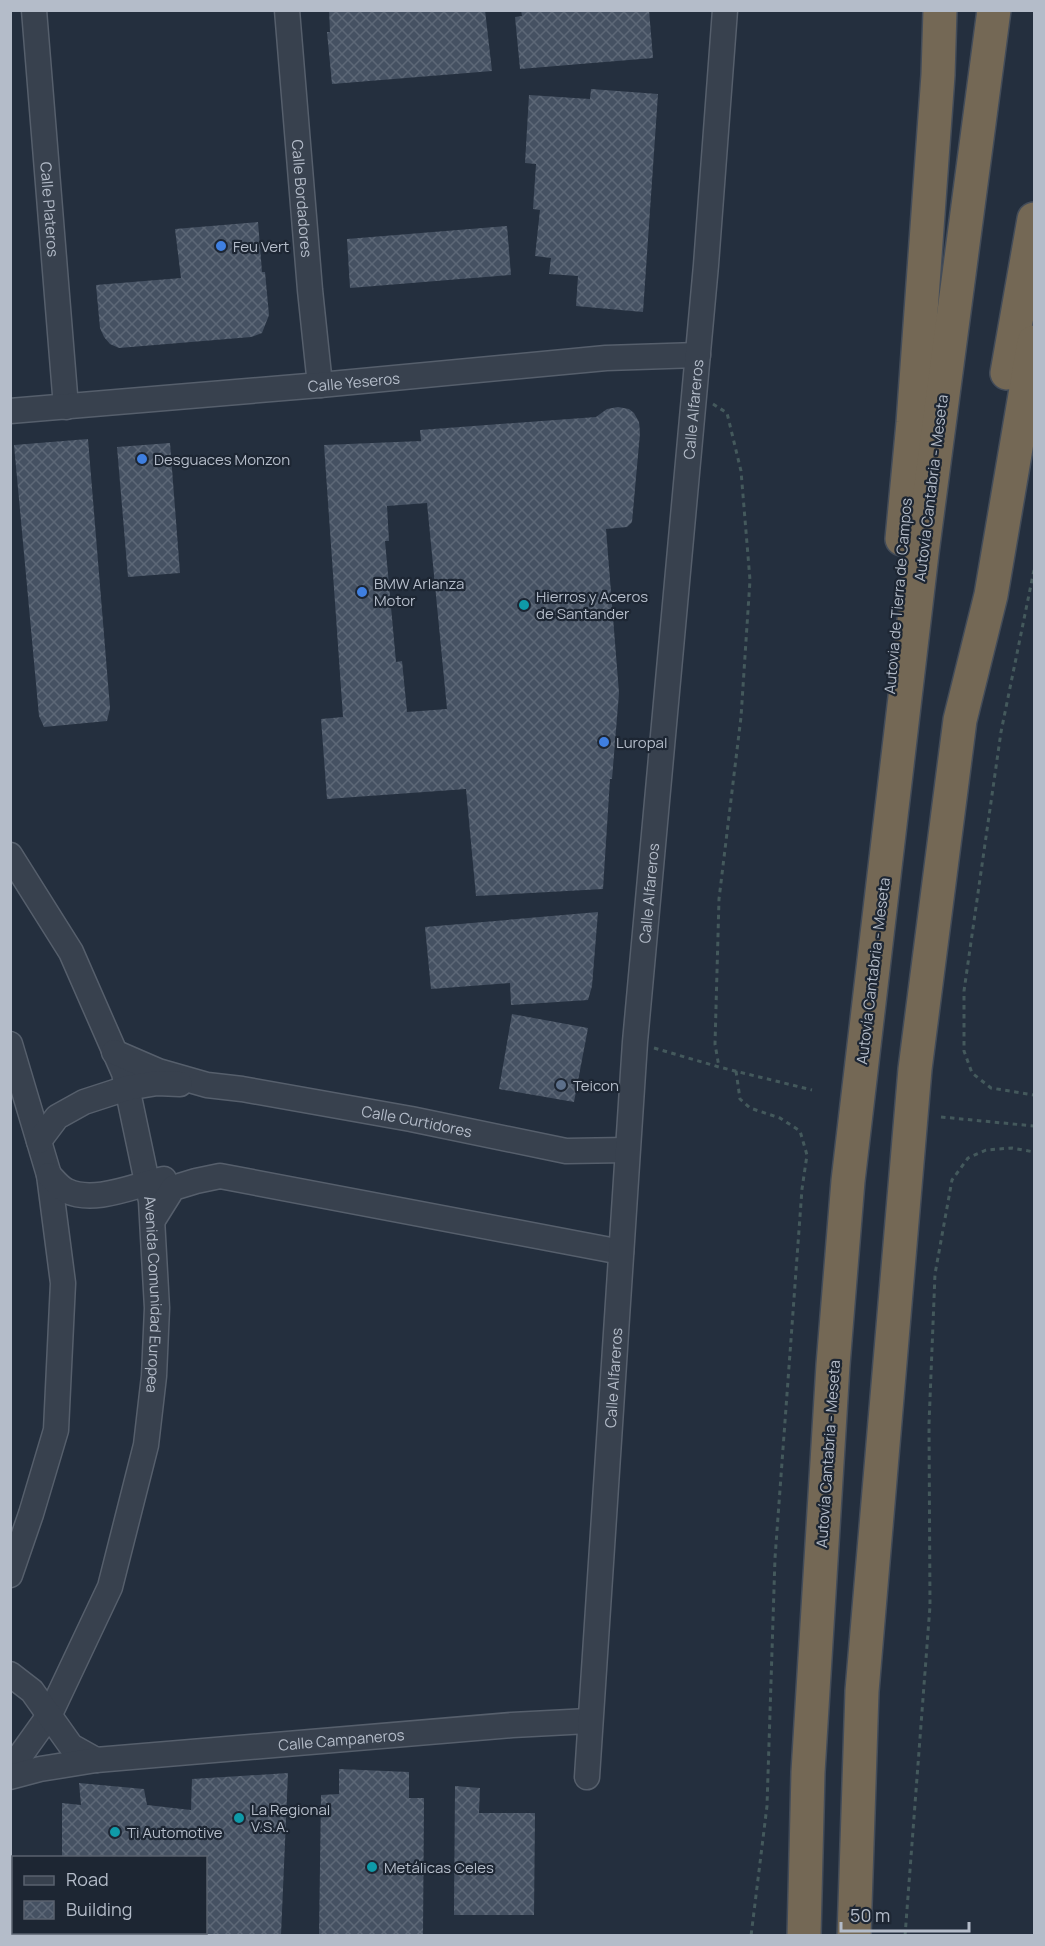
<svg xmlns="http://www.w3.org/2000/svg" width="1045" height="1946" viewBox="0 0 1045 1946" font-family="Manrope,sans-serif">
<style>
.building{fill:url(#building-cross-hatch);fill-rule:evenodd}
.lines{fill:none;stroke-linecap:round;stroke-linejoin:round}
.minor-casing{stroke:#565f6c;stroke-width:27}
.highway-casing{stroke:#434c59;stroke-width:36}
.path{stroke:#44595c;stroke-width:3;stroke-dasharray:4.5 4.5;stroke-linecap:butt}
.minor{stroke:#38414e;stroke-width:24}
.highway{stroke:#746855;stroke-width:33}
.shop-dot{fill:#3f7fe0;stroke:#1d2633;stroke-width:2}
.culture-dot{fill:#0f9aa8;stroke:#1d2633;stroke-width:2}
.service-dot{fill:#5c6f8a;stroke:#1d2633;stroke-width:2}
.labels{text-anchor:middle;dominant-baseline:central;stroke-width:4.5;stroke-linejoin:round;paint-order:stroke}
.street-label{font-size:15px;fill:#b4bcc9;stroke:#1d2633}
.poi-label{font-size:15px;fill:#b4bcc9;stroke:#1d2633;text-anchor:start}
</style>
<defs>
<pattern id="building-cross-hatch" width="8" height="8" patternUnits="userSpaceOnUse" patternTransform="scale(1.5)"><rect width="8" height="8" fill="#455162"/><path d="M0 0l8 8M0 8l8-8" fill="none" stroke="#5d6877"/></pattern>
</defs>
<rect width="100%" height="100%" fill="#242f3e"/>
<g class="building">
<path d="M329 10H485L492 71 332 84 327 32H330Z"/>
<path d="M521 10H649L653 58 520 69 515 17 522 16Z"/>
<path d="M591 89 658 94 643 312 576 306 578 276 549 274 551 258 535 256 540 210 533 209 536 164 525 163 529 95 590 99Z"/>
<path d="M258 222 262 272H265L269 315 262 333 251 337 119 348 110 344 104 337 100 328 96 285 181 278 175 229Z"/>
<path d="M507 226 511 275 350 288 347 239Z"/>
<path d="M618 407 629 409 634 413 639 422 640 433 632 522 627 527 606 529 619 693 612 779H610L603 889 476 896 466 789 327 799 321 719 343 717 324 445 421 441 420 430 596 417 607 409ZM427 503 447 709 407 712 402 661 396 662 385 541H389L387 506Z"/>
<path d="M88 439 110 708 107 721 44 727 39 716 14 445Z"/>
<path d="M170 443 180 573 128 577 117 447Z"/>
<path d="M598 912 592 986 588 1000 511 1005 510 983 431 989 425 927Z"/>
<path d="M512 1014 588 1028 574 1102 499 1089Z"/>
<path d="M339 1769 409 1772V1798H424L423 1935H319L321 1795 339 1794Z"/>
<path d="M288 1773 281 1935H206V1857H62V1803L81 1805 79 1783 144 1789 147 1805 191 1810 192 1779Z"/>
<path d="M455 1786 480 1788 479 1813H535L534 1915H454Z"/>
</g>
<g class="lines">
<g class="minor-casing">
<g id="minor">
<path id="s1" d="M34 10 66 407"/>
<path id="s2" d="M287 10 310 290 320 385"/>
<path id="s3" d="M10 411 320 385 606 358 698 355"/>
<path id="s4" d="M10 855 71 952 124 1073 151 1201 157 1308 154 1376 146 1445 110 1587 50 1714 10 1770"/>
<path d="M10 1044 49 1175 63 1283 56 1430 31 1514 10 1575"/>
<path id="s5" d="M114 1052 158 1071 207 1085 242 1089 411 1119 566 1151 627 1150"/>
<path d="M39 1141 57 1117 84 1102 127 1088 157 1083 180 1084"/>
<path d="M49 1175C54 1180 60 1188 67 1191 95 1204 135 1185 164 1179"/>
<path d="M153 1220 173 1188 196 1181 220 1176 621 1252"/>
<path d="M10 1674 32 1691 71 1746 96 1760"/>
<path id="s6" d="M10 1777 40 1769 96 1760 512 1725 589 1721"/>
<path id="s7" d="M587 1777 635 1042 706 265 725 10"/>
</g>
</g>
<g class="highway-casing">
<g id="highway">
<path d="M1007 373 1034 219"/>
<path d="M902 539 913 423 938 75 940 10"/>
<path d="M804 1936 808 1772 833 1365 848 1181 922 553 994 10"/>
<path d="M854 1936 862 1691 915 1069 960 720 991 595 1034 342"/>
</g>
</g>
<g class="path">
<path d="M713 404 727 413 741 471 750 580 741 717 719 899 715 1044 719 1067"/>
<path d="M1034 570 1001 732 964 991V1051L972 1073 991 1088 1034 1095"/>
<path d="M654 1048 719 1067 812 1090"/>
<path d="M736 1071 740 1099 750 1108 780 1118 800 1131 807 1155 802 1189 775 1558 767 1806 751 1936"/>
<path d="M941 1117 1034 1126"/>
<path d="M905 1936 930 1606 929 1424 935 1274 952 1180 968 1158 986 1150 1012 1148 1034 1152"/>
</g>
<use href="#minor" class="minor"/>
<use href="#highway" class="highway"/>
</g>
<g class="shop-dot">
<circle cx="221" cy="246" r="6"/>
<circle cx="142" cy="459" r="6"/>
<circle cx="362" cy="592" r="6"/>
<circle cx="604" cy="742" r="6"/>
</g>
<g class="culture-dot">
<circle cx="524" cy="605" r="6"/>
<circle cx="239" cy="1818" r="6"/>
<circle cx="115" cy="1832" r="6"/>
<circle cx="372" cy="1867" r="6"/>
</g>
<circle class="service-dot" cx="561" cy="1085" r="6"/>
<g class="labels">
<g class="street-label">
<text stroke="none"><textPath href="#s2" startOffset="189">Calle Bordadores</textPath></text>
<text stroke="none"><textPath href="#s1" startOffset="200">Calle Plateros</textPath></text>
<text stroke="none"><textPath href="#s3" startOffset="345">Calle Yeseros</textPath></text>
<text stroke="none"><textPath href="#s7" startOffset="1372">Calle Alfareros</textPath></text>
<text transform="translate(931 488) rotate(-83)">Autovía Cantabria - Meseta</text>
<text transform="translate(898 596) rotate(-85)">Autovia de Tierra de Campos</text>
<text stroke="none"><textPath href="#s7" startOffset="886">Calle Alfareros</textPath></text>
<text transform="translate(873 971) rotate(-83)">Autovía Cantabria - Meseta</text>
<text stroke="none"><textPath href="#s5" startOffset="312">Calle Curtidores</textPath></text>
<text stroke="none"><textPath href="#s4" startOffset="471">Avenida Comunidad Europea</textPath></text>
<text stroke="none"><textPath href="#s7" startOffset="400">Calle Alfareros</textPath></text>
<text transform="translate(828 1454) rotate(-86)">Autovía Cantabria - Meseta</text>
<text stroke="none"><textPath href="#s6" startOffset="334">Calle Campaneros</textPath></text>
</g>
<g class="poi-label">
<text x="233" y="246">Feu Vert</text>
<text x="154" y="459">Desguaces Monzon</text>
<text x="374" y="583">BMW Arlanza<tspan x="374" dy="17">Motor</tspan></text>
<text x="536" y="596">Hierros y Aceros<tspan x="536" dy="17">de Santander</tspan></text>
<text x="616" y="742">Luropal</text>
<text x="573" y="1085">Teicon</text>
<text x="251" y="1809">La Regional<tspan x="251" dy="17">V.S.A.</tspan></text>
<text x="127" y="1832">Ti Automotive</text>
<text x="384" y="1867">Metálicas Celes</text>
</g>
</g>
<rect width="1045" height="1946" fill="none" stroke="#b4bcc9" stroke-width="24"/>
<rect x="12" y="1856" width="195" height="78" fill="#1d2633" stroke="#59626f" stroke-width="1.5"/>
<rect x="24" y="1876" width="30" height="9" fill="#38414e" stroke="#59626f" stroke-width="1.5"/>
<text x="66" y="1886" font-size="18" fill="#b4bcc9">Road</text>
<rect x="24" y="1901" width="30" height="18" fill="url(#building-cross-hatch)" stroke="#59626f" stroke-width="1.5"/>
<text x="66" y="1916" font-size="18" fill="#b4bcc9">Building</text>
<path d="M841 1922v9h128v-9" fill="none" stroke="#b4bcc9" stroke-width="3"/>
<text x="850" y="1922" font-size="18" fill="#b4bcc9" stroke="#1d2633" stroke-width="4.5" paint-order="stroke">50 m</text>
</svg>
